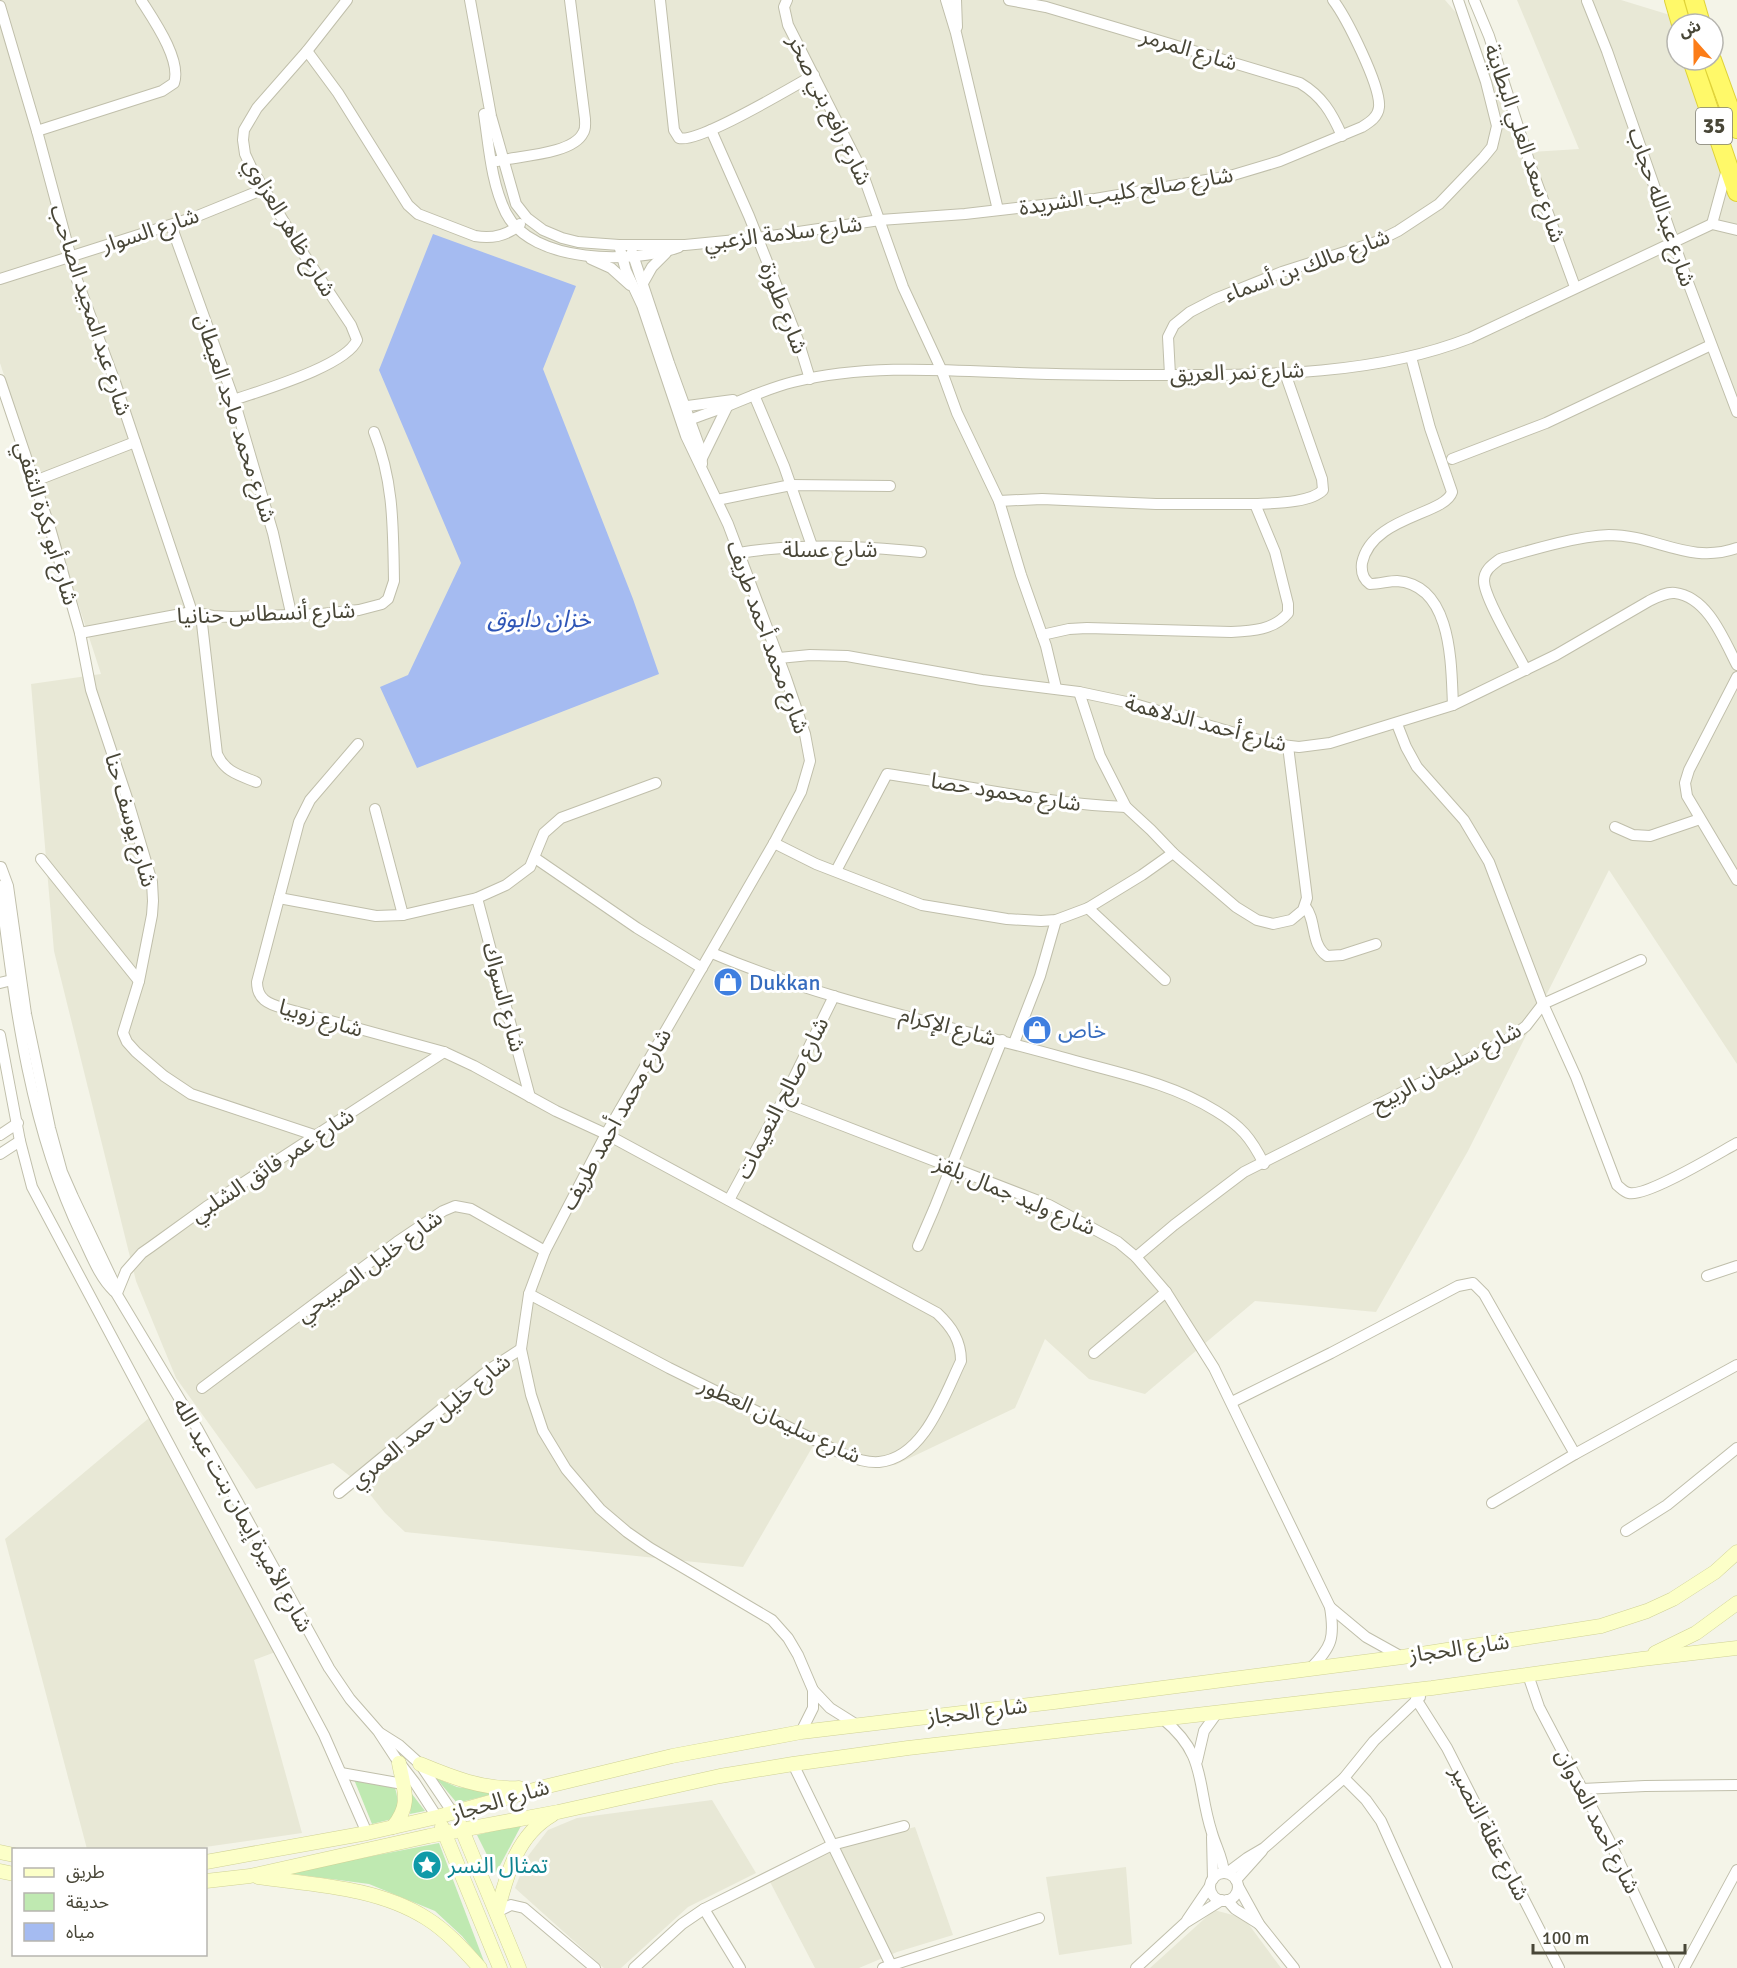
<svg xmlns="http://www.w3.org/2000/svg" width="1737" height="1968" viewBox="0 0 1737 1968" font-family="Signika,'Noto Sans Arabic',sans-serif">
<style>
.residential{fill:#e8e8d6}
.green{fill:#bfe9b1}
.water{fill:#a5bbf1}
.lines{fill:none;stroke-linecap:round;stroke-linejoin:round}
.street-casing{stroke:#c0bfab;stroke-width:12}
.secondary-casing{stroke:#d0d296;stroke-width:15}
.highway-casing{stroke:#dfd238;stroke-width:20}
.street{stroke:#fff;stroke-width:10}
.secondary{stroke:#fcffc8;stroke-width:14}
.highway{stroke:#fff969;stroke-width:18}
.labels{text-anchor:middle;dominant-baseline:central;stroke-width:6;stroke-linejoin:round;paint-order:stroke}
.shield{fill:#fff;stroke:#7f7e73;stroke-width:1.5}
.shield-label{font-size:21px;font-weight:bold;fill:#484637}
.street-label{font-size:22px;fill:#484637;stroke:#fff}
.shop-label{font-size:22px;fill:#366cbe;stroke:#fff;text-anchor:start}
.culture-label{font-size:22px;fill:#0d838f;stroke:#fff;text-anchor:start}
.water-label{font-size:24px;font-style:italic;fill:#2e55b6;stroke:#fff}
</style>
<rect width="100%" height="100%" fill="#f4f4e8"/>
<g class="residential">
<path d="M0 0H1445L1471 30 1531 152 1579 149 1517 0H1621L1670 15 1677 32V60H1688L1737 186V1064L1609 870 1468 1151 1376 1312 1255 1301 1145 1394 1089 1379 1045 1339 1015 1408 895 1465 817 1439 743 1567 405 1532 385 1513 364 1487 333 1463 256 1489 176 1378 136 1281 54 951 31 684 101 674 0 363Z"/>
<path d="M149 1418 278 1651 254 1660 302 1833 191 1849H87L5 1539Z"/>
<path d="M712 1800 756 1873 688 1907 621 1968H604L515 1888 528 1856 548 1830 577 1818Z"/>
<path d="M915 1827 953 1935 897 1952 859 1968H815L769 1880 845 1845Z"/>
<path d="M1126 1867 1132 1944 1059 1955 1046 1877Z"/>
<path d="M1214 1910 1244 1918 1281 1968H1150Z"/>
</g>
<g class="green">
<path d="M353 1777 394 1784C398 1798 400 1806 392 1819L372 1824Z"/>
<path d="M436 1778 457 1787 497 1793 457 1803Z"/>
<path d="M412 1794 425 1811 410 1814Z"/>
<path d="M522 1824 496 1873 477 1835Z"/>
<path d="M439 1843 485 1964 462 1936 435 1911 369 1884 286 1873Z"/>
</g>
<path class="water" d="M433 234 576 286 543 369 633 599 659 674 417 768 380 687 408 675 461 563 379 370Z"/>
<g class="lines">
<g class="street-casing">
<g id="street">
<path d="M470 0 491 116 516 204 527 218 543 230 562 238 578 242 619 245H685L757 238 880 220 965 214 1095 199 1230 176 1280 161 1362 127C1370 122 1378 117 1379 107 1381 86 1346 17 1333 0"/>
<path d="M660 0 674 130 679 138C698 144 792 87 814 75"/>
<path d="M787 0 784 7 788 25 861 169 903 287 941 369 957 413 999 501 1021 575 1046 646 1056 688"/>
<path d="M946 0 956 33 998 210"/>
<path d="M956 0 957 27"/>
<path d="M1009 0 1046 7 1117 28 1300 83C1322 96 1332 113 1342 136"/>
<path d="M1474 0 1489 36 1531 167 1575 287"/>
<path d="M1587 1 1607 51 1686 277 1737 412"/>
<path d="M0 6 37 131 77 280 115 382 192 612"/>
<path d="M307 51 338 93 408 205 418 214 475 236C492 239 507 236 520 224"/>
<path d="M484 114C489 146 491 183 506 213 532 264 633 264 679 247"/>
<path d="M711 130 749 216 798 340 810 379"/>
<path d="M37 131 162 91 174 83C182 60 153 19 141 0"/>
<path d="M497 161C519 156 573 154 583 133 586 129 585 124 585 119L570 0"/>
<path d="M1712 224 1727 169"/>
<path d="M171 225 234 400 273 533 291 613"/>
<path d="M619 245 626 271 642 305 686 436 728 524 786 678 805 734 810 761 801 792 774 843 606 1134 545 1251 529 1294 521 1349 531 1395 543 1431 566 1469 600 1509 627 1532 650 1548 772 1620 788 1638 798 1655 813 1690V1708L801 1732"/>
<path d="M632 252 669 363 701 451 702 464"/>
<path d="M591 259 611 268 630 285"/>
<path d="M0 279 195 217 264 189"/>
<path d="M643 283 652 267 666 253"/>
<path d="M1411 357 1430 428 1452 492C1445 515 1372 516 1362 563 1361 571 1363 579 1370 584 1379 584 1389 581 1397 581 1453 585 1451 666 1453 705"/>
<path d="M1170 375 1168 337 1174 325 1190 312 1215 299 1282 272 1376 242 1398 231 1439 204 1483 158 1492 147 1497 126 1486 82 1458 0"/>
<path d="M0 380 50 528 80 633 91 690 127 798 152 882 153 901 152 915 139 981 123 1033 127 1042 136 1052 164 1076 191 1094 317 1136"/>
<path d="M754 395 784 466 812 546"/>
<path d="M234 400C262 390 346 366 357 340L351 325 301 250 252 169 245 154 243 140 244 130 257 108 307 51 347 0"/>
<path d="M680 407 733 400"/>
<path d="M682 423C696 417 711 412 725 407 747 398 769 388 793 382 867 364 944 370 1019 373 1069 375 1119 375 1169 375 1269 375 1376 375 1470 338L1712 224 1737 230"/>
<path d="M702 458 728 405"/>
<path d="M1452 459 1546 423 1711 345"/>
<path d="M35 481 135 442"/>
<path d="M717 500 791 485 890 486"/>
<path d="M999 501 1042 499 1156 504H1255L1275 552 1288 604V613C1274 630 1252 631 1231 632L1087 628 1069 629 1042 635"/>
<path d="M1255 504C1273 503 1311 503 1323 490L1322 479 1285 373"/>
<path d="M739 553C800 543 860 546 921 552"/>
<path d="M201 615 217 754C225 772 239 775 256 782"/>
<path d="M80 633 192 612 213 616 231 617 321 614 359 610 382 604 388 599 394 581C393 528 394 482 374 432"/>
<path d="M779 658 810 655 847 656 982 680 1079 692 1131 703 1273 744 1299 747 1330 743 1453 705 1556 655 1649 601C1657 597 1666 592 1675 593 1708 597 1724 640 1737 665"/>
<path d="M1526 670C1517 652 1484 598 1484 581 1484 570 1492 565 1500 559 1531 550 1577 536 1609 535 1656 535 1689 565 1737 548"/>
<path d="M1737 677 1689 770 1685 783 1687 796 1737 880"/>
<path d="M1079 692 1100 756 1126 807 1151 830 1173 853 1236 907 1257 920 1273 924 1291 920 1303 910 1307 898 1288 746"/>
<path d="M1397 724 1406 747 1417 767 1464 820 1489 862 1543 1004 1576 1077 1617 1185C1621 1188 1624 1192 1629 1193 1647 1197 1717 1154 1737 1143"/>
<path d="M358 744 310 800 299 822 257 982C257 999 268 1004 283 1008L444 1052 474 1066 556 1111 606 1134 937 1313C952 1327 961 1341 961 1361 944 1396 924 1458 879 1462 866 1463 854 1458 843 1454L669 1368 529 1294"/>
<path d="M375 809 403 915"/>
<path d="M1615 827 1633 835 1650 836 1700 819"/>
<path d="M774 843 816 864 922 905 1007 919 1041 921 1056 920 1088 908 1142 875 1173 853"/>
<path d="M535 858 637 928 702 968"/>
<path d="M41 859 139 981"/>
<path d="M1 867 8 886 26 1014 50 1128 62 1172 73 1197 113 1281 116 1293 197 1428 329 1668 350 1699 378 1731 395 1757 415 1783 437 1817"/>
<path d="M836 871 887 774C966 785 1046 804 1126 807"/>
<path d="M0 886C15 1006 29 1126 82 1236 91 1254 99 1277 114 1291"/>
<path d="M279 898 376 916 403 915 477 898 506 885 530 867 544 833 561 818 656 783"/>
<path d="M477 898 530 1097"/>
<path d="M1305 906C1317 921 1310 944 1327 956L1342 955 1376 944"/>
<path d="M1088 908 1165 980"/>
<path d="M712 953C822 1000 946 1025 1061 1057 1113 1072 1170 1082 1216 1111 1241 1126 1251 1138 1264 1164"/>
<path d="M0 983 12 980"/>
<path d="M0 1035 20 1141 32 1187 324 1735 367 1833"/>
<path d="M1014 1043 1040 976 1056 920"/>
<path d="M782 1102 1049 1205 1118 1242 1136 1257 1166 1292 1214 1368 1330 1607C1335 1638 1332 1647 1310 1669"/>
<path d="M0 1135 18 1123"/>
<path d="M0 1154 20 1141"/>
<path d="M729 1200 782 1102 834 996"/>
<path d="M918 1246 934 1209 1002 1040"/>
<path d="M1136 1257 1174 1225 1244 1172 1512 1037 1526 1026 1543 1004 1641 960"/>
<path d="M1707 1276 1737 1266"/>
<path d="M117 1293 126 1271 142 1253 152 1246 206 1207 444 1052"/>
<path d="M1094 1353 1166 1292"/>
<path d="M202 1388 397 1242 443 1211 455 1206 471 1209 545 1251"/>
<path d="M1232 1402 1331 1353 1458 1286 1473 1283 1484 1294 1575 1454"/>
<path d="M339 1493 490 1369 521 1349"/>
<path d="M1492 1503 1575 1454 1737 1365"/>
<path d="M1626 1531 1667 1505 1737 1448"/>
<path d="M1330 1607 1366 1637 1402 1657"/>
<path d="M1528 1675 1539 1707 1609 1840 1669 1968"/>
<path d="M813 1690 830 1708 857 1725"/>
<path d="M1416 1699 1447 1748 1559 1968"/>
<path d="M1163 1719C1208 1756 1196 1784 1212 1833 1216 1847 1223 1858 1224 1873"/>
<path d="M380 1733 399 1745 420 1764 453 1813"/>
<path d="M1197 1761 1204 1731 1217 1713"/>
<path d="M793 1764 891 1965"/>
<path d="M341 1773 403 1784"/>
<path d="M1344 1778 1366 1800 1381 1821 1447 1968"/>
<path d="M1582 1789 1645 1786 1737 1785"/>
<path d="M1212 1837 1213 1879"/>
<path d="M1227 1873 1247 1858 1264 1848 1344 1778 1374 1741 1420 1697"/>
<circle cx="1224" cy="1887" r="14"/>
<path d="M1236 1880 1262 1851"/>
<path d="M1238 1886 1259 1924 1294 1968"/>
<path d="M1227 1900 1235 1909 1259 1924"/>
<path d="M704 1909 740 1968"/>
<path d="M497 1912 511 1905 524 1908 595 1968"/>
<path d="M1187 1920 1210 1886"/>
<path d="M634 1968 682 1924 704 1909 832 1845 904 1826"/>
<path d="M883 1968 1039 1918"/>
<path d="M1136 1968 1185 1923 1222 1900"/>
<path d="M1684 1968 1737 1870"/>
</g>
</g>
<g class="secondary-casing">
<g id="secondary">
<path d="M1655 1653 1696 1633 1737 1603"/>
<path d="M420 1764C451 1777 484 1790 519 1788"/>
<path d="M460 1825 519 1968"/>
<path d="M393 1827C412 1804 404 1790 399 1763"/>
<path d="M442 1827 500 1968"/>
<path d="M0 1852 14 1855"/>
<path d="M206 1862 367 1833 437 1817 548 1786 672 1756 801 1732 1054 1702 1402 1657 1601 1626 1647 1611 1673 1599 1715 1572 1737 1552"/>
<path d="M0 1871 14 1874"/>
<path d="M258 1877C314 1885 377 1887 426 1918 447 1931 464 1950 480 1968"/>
<path d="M206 1881 250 1876 429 1836 558 1812 720 1776 793 1764 908 1748 1432 1688 1642 1659 1737 1648"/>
<path d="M497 1912C507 1875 516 1836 552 1815"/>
</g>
</g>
<g class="highway-casing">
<g id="highway">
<path d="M1674 0 1681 24"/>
<path d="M1694 0 1701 24"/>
<path d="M1692 60 1737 192"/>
<path d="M1712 60 1737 129"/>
</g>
</g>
<use href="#street" class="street"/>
<use href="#secondary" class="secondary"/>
<use href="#highway" class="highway"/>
</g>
<defs>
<g id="shop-disc" transform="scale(1.5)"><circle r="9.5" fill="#3f7fe0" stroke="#fff"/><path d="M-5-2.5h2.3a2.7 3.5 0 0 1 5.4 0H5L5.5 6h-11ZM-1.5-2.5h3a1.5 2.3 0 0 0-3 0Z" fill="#fff"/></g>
<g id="sight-disc" transform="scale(1.5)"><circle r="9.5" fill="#0f9aa8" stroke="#fff"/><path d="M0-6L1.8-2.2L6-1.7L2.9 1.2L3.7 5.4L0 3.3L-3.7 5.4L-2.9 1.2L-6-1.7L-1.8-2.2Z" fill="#fff"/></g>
</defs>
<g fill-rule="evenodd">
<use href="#shop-disc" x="728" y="982"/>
<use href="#shop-disc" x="1037" y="1030"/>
<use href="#sight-disc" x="427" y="1865"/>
</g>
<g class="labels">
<rect class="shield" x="1696" y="108" width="36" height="36" rx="4.5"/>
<g class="shield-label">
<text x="1714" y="126">35</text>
</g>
<g class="street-label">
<text transform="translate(1189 49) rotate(17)">شارع المرمر</text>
<text transform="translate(830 110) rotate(64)">شارع رافع بني صخر</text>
<text transform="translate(1525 143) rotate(71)">شارع سعد العلي البطاينة</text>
<text transform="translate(1126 191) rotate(-9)">شارع صالح كليب الشريدة</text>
<text transform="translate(1662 207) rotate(71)">شارع عبدالله حجاب</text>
<text transform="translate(290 227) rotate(59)">شارع ظاهر العزاوي</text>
<text transform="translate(150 230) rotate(-18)">شارع السوار</text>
<text transform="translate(783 233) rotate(-7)">شارع سلامة الزعبي</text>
<text transform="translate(1307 265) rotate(-20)">شارع مالك بن أسماء</text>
<text transform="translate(784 308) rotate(69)">شارع طلوزة</text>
<text transform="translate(91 310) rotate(72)">شارع عبد المجيد الصاحب</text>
<text transform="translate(1237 372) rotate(-2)">شارع نمر العريق</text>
<text transform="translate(236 418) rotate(72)">شارع محمد ماجد العيطان</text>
<text transform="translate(47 523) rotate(73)">شارع أبو بكرة الثقفي</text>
<text x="830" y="549">شارع عسلة</text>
<text transform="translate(266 613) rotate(-2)">شارع أنسطاس حنانيا</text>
<text transform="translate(768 637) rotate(70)">شارع محمد أحمد طريف</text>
<text transform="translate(1206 723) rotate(15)">شارع أحمد الدلاهمة</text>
<text transform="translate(1006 792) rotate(9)">شارع محمود حصا</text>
<text transform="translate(131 820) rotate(74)">شارع يوسف حنا</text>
<text transform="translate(504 997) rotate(75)">شارع السواك</text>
<text transform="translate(321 1018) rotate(16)">شارع زوبيا</text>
<text transform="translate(948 1026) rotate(15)">شارع الإكرام</text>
<text transform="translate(1446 1067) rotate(-28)">شارع سليمان الربيح</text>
<text transform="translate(782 1098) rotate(-63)">شارع صالح النعيمات</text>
<text transform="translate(616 1119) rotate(-61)">شارع محمد أحمد طريف</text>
<text transform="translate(272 1165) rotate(-33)">شارع عمر فائق الشلبي</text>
<text transform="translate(1015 1195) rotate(23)">شارع وليد جمال بلقز</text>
<text transform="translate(369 1266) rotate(-36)">شارع خليل الصبيحي</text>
<text transform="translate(780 1420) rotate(25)">شارع سليمان العطور</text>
<text transform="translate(430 1421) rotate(-39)">شارع خليل حمد العمري</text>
<text transform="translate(243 1515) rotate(61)">شارع الأميرة إيمان بنت عبد الله</text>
<text transform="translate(1459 1648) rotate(-8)">شارع الحجاز</text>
<text transform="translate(977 1711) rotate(-7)">شارع الحجاز</text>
<text transform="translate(500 1800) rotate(-16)">شارع الحجاز</text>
<text transform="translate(1598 1821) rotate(63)">شارع أحمد العدوان</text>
<text transform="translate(1490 1833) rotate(63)">شارع عقلة النصير</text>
</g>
<g class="shop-label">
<text x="749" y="982">Dukkan</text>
<text x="1058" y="1030">خاص</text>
</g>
<g class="culture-label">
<text x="448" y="1865">تمثال النسر</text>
</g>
<g class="water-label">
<text x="539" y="619">خزان دابوق</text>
</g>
</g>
<rect x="12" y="1848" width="195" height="108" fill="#ffffff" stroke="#b6b5af" stroke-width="1.5"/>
<rect x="24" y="1868" width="30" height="9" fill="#fcffc8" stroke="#b6b5af" stroke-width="1.5"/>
<text x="66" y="1878" font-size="18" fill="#484637">طريق</text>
<rect x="24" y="1893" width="30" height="18" fill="#bfe9b1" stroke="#b6b5af" stroke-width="1.5"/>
<text x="66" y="1908" font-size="18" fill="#484637">حديقة</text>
<rect x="24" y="1923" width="30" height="18" fill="#a5bbf1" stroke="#b6b5af" stroke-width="1.5"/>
<text x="66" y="1938" font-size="18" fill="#484637">مياه</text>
<g transform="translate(1695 42) rotate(339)"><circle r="28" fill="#ffffff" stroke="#b6b5af" stroke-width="1.5"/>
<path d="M0-4.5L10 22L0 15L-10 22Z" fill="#fc7d18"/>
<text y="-9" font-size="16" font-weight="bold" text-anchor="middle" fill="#484637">ش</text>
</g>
<path d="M1533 1944v9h152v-9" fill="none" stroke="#484637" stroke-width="3"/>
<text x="1542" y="1944" font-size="18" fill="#484637" stroke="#ffffff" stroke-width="4.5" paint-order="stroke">100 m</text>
</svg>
